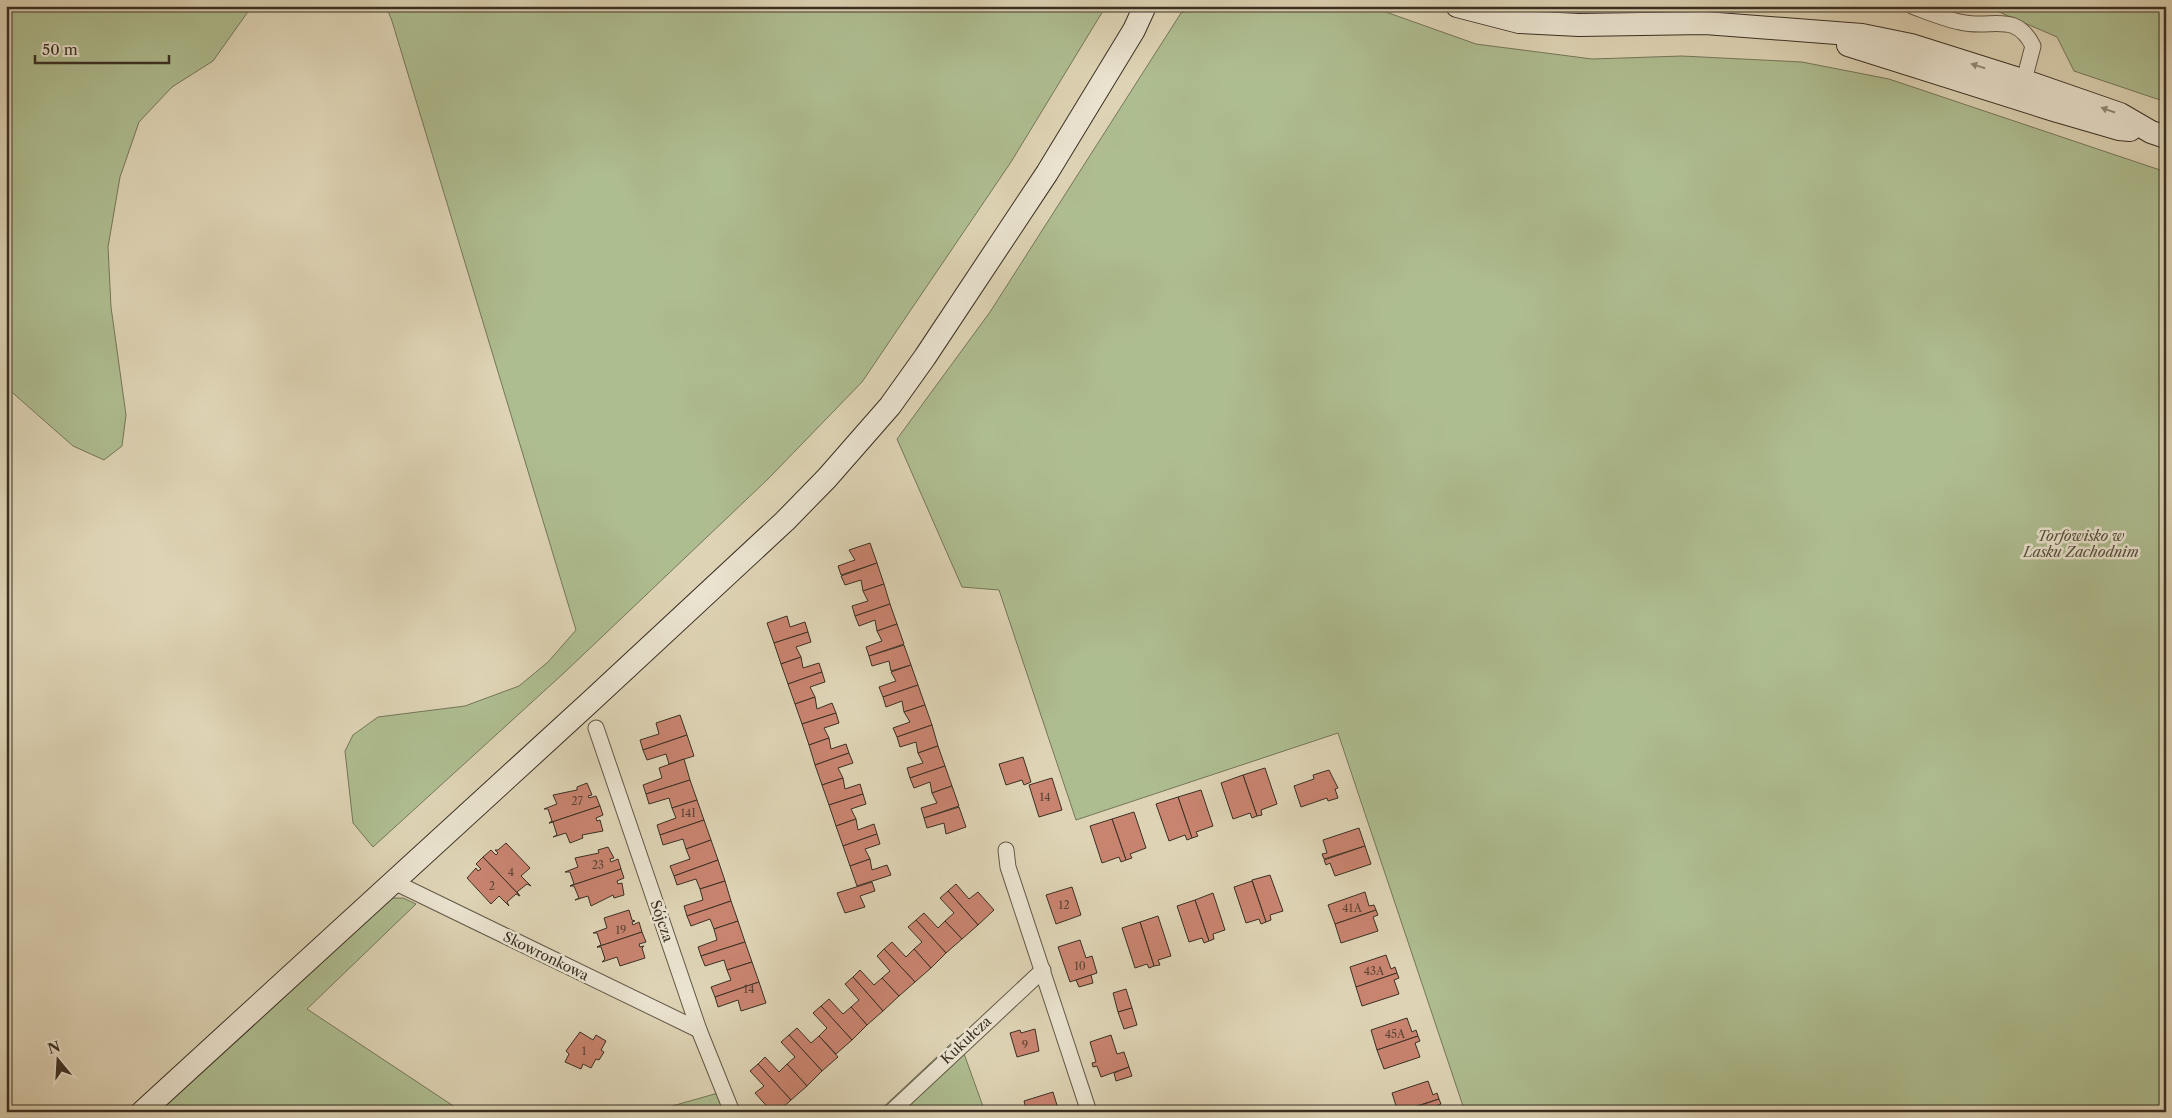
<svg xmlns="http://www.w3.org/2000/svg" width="2172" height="1118" viewBox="0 0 2172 1118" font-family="'Libre Caslon Text',serif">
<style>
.green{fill:#aebd90;stroke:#74765a}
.building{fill:#c98470;stroke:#3a3024}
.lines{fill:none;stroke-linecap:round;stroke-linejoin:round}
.minor-casing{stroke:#635948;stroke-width:17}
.secondary-casing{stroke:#3a3024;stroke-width:24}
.minor{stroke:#eae3cf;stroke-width:15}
.secondary{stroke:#eae3cf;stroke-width:22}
.oneway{fill:#928a7a}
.labels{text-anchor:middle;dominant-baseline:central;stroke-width:5;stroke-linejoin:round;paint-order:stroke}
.number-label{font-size:11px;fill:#5e4537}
.park-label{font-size:14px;font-style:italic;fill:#514c3a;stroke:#eae3cf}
.street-label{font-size:14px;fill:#3a3024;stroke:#eae3cf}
</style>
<rect width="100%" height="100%" fill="#ded4b5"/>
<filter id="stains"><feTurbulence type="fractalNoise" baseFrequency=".004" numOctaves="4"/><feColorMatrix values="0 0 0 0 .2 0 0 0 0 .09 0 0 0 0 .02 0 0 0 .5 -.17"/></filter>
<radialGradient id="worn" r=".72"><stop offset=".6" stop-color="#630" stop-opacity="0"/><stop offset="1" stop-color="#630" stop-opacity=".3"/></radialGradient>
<g class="green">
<path d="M6 6H252L213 61 172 87 139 122 120 177 108 247 111 307 126 415 122 446 104 460 73 446 6 387Z"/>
<path d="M386 6H1106L1011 162 862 382 768 479 565 672 373 847 353 823 345 751 353 735 378 717 465 706 519 686 548 662 576 630 392 21Z"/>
<path d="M1205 6H1369L1476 44 1592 59 1682 56 1802 62 1889 79 2166 172V1112H1465L1338 733 1076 820 999 590 962 587 897 439 990 312 1181 13Z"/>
<path d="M1970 6H2166V102L2074 71 2057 37 1999 12Z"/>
<path d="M394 898H403L416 904 307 1009 458 1109 467 1112H158L386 900Z"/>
<path d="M958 1037 985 1112H878Z"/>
<path d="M718 1093 725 1112H651Z"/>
</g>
<g class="building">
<path d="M870 543 877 563 841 575 838 566 855 560 849 550Z"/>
<path d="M877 563 884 584 863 591 861 580 845 585 841 576Z"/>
<path d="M884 584 890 604 855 616 852 606 868 601 863 591Z"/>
<path d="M890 604 897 624 877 631 875 620 859 626 855 616Z"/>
<path d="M787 616 790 627 805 622 808 632 774 643 767 623Z"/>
<path d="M897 624 904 644 869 656 866 647 882 641 877 631Z"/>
<path d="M808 632 811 642 796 647 801 657 781 664 774 643Z"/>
<path d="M904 645 911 665 891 671 889 661 872 666 869 656Z"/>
<path d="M801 657 803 668 819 663 822 672 788 684 781 664Z"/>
<path d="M911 665 918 685 883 697 879 687 896 681 891 672Z"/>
<path d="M822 672 825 682 810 687 815 697 795 704 788 684Z"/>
<path d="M918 685 925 705 904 712 902 701 886 707 883 697Z"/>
<path d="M815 697 817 709 832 703 836 713 802 724 795 704Z"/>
<path d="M925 705 932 725 897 737 893 728 910 722 904 712Z"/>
<path d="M836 713 839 723 824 728 829 738 809 745 802 724Z"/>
<path d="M680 715 687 735 643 750 640 740 659 734 656 723Z"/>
<path d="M932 725 938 746 918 753 916 742 900 747 897 737Z"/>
<path d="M687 735 694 756 669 764 666 754 647 760 643 750Z"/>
<path d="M829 738 831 749 846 744 849 753 815 765 809 745Z"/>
<path d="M938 746 945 766 910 778 907 768 923 763 918 753Z"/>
<path d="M849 753 853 763 838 768 843 778 822 785 815 765Z"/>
<path d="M1023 757 1031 782 1024 785 1022 780 1006 785 999 764Z"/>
<path d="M684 759 690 780 646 794 643 785 662 778 659 768Z"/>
<path d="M945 766 952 786 932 793 930 782 914 788 910 778Z"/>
<path d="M1265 768 1277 804 1261 810 1262 815 1257 816 1243 775Z"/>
<path d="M1329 770 1338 788 1335 789 1338 798 1328 801 1327 798 1301 807 1294 786 1314 779 1313 775Z"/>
<path d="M1243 775 1257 816 1252 818 1250 813 1233 819 1221 783Z"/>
<path d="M843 778 845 789 860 784 863 794 829 805 822 785Z"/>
<path d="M1052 778 1062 810 1039 817 1029 785Z"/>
<path d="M690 780 697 800 672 808 669 798 649 804 646 794Z"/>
<path d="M587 783 592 795 588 796 589 798 596 796 600 806 549 823 552 821 548 809H544L557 804 553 795 577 790V787Z"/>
<path d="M952 786 959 806 924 818 921 808 937 803 932 793Z"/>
<path d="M1201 790 1213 826 1196 832 1198 836 1192 838 1178 797Z"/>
<path d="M863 794 866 804 851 809 856 819 836 826 829 805Z"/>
<path d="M1178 797 1192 838 1187 840 1185 835 1169 841 1156 804Z"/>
<path d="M697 800 704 820 660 835 657 825 676 818 672 808Z"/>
<path d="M600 806 603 815 596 818 597 821 600 820 603 831 582 835 583 838 570 843 566 833 553 837 557 835 553 822 549 823Z"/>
<path d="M959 807 966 827 946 834 944 823 927 828 924 818Z"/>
<path d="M1134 812 1146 848 1130 854 1132 858 1126 860 1112 819Z"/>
<path d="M856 819 858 830 874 824 877 834 843 846 836 826Z"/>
<path d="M1112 819 1126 860 1121 862 1119 857 1102 863 1090 826Z"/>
<path d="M704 820 711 840 686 849 683 839 663 845 660 835Z"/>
<path d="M1359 828 1365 846 1324 859 1322 854 1327 853 1323 840Z"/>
<path d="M877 834 880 844 865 849 870 859 850 866 843 846Z"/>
<path d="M711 840 718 860 674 876 670 866 690 859 686 849Z"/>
<path d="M506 843 530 868 521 876 531 886 527 884 517 892 520 896 483 857 491 850 496 855 498 853 495 850H498Z"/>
<path d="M1365 846 1371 864 1335 876 1330 863 1326 865 1324 860Z"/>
<path d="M608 847 614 858 610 859 611 862 618 859 621 869 570 886 574 884 570 872H565L578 867 575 858 599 853 598 850Z"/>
<path d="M483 857 520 896 516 894 507 902 509 906 499 896 491 904 467 878 476 868 478 871 481 869 476 864Z"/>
<path d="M870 859 872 870 887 865 891 875 857 886 850 866Z"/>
<path d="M718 860 725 881 700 889 696 879 677 885 674 876Z"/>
<path d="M621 869 624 878 617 881 618 884 622 883 624 895 614 898 613 895 591 906 588 896 575 900 579 898 574 886H570Z"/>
<path d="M1270 875 1283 911 1270 915 1271 920 1266 922 1252 880Z"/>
<path d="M725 881 731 901 687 916 684 906 703 900 700 889Z"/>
<path d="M1252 881 1266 922 1261 924 1259 919 1246 923 1234 887Z"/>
<path d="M872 882 875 891 860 896 865 907 845 913 837 893Z"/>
<path d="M956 884 969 899 978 892 994 910 978 925 948 891Z"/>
<path d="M1072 887 1081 915 1056 924 1046 895Z"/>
<path d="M948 891 978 925 962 939 945 921 954 913 940 898Z"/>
<path d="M1365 892 1369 906 1374 905 1376 910 1335 924 1328 905Z"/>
<path d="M1213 893 1225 930 1213 934 1214 939 1209 941 1195 900Z"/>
<path d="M1195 900 1209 941 1204 943 1202 938 1189 942 1177 906Z"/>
<path d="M731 901 738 921 714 929 710 919 691 926 687 916Z"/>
<path d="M629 910 632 920 635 921 632 922 633 925 639 922 642 932 597 947 601 945 597 933H593L607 928 604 918Z"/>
<path d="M1376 910 1378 915 1373 917 1378 931 1341 943 1335 924Z"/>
<path d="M924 913 938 928 945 921 962 939 946 953 916 920Z"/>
<path d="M1158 916 1171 956 1158 960 1160 965 1154 966 1140 922Z"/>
<path d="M916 920 946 953 931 968 914 949 922 942 908 927Z"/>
<path d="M738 921 745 942 701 956 698 947 717 940 714 929Z"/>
<path d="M1140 922 1154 966 1149 968 1147 964 1135 968 1122 928Z"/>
<path d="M642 932 646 942 639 944 640 947 644 946 642 948 645 958 620 966 617 957 602 962 605 959 601 947H597Z"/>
<path d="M1080 940 1086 958 1092 956 1097 973 1070 982 1058 947Z"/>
<path d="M745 942 752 962 727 970 724 960 705 966 701 956Z"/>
<path d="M892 942 906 957 914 949 931 968 915 982 884 949Z"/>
<path d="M884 949 915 982 899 996 882 978 890 971 877 956Z"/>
<path d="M1386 955 1391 969 1395 967 1397 973 1356 987 1350 967Z"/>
<path d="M752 962 759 982 715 997 711 987 731 980 727 970Z"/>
<path d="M860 970 874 985 882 978 899 996 883 1011 853 977Z"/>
<path d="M1397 973 1399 978 1394 980 1399 994 1362 1006 1356 987Z"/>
<path d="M1091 975 1093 983 1079 987 1076 980Z"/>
<path d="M853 977 883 1011 867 1025 851 1007 859 1000 845 984Z"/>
<path d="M759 982 766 1003 741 1011 738 1000 718 1007 715 997Z"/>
<path d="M1126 989 1132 1008 1118 1012 1113 993Z"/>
<path d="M829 999 843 1014 851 1007 867 1025 852 1040 821 1006Z"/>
<path d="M821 1006 852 1040 836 1054 819 1036 827 1028 813 1013Z"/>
<path d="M1132 1008 1137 1025 1124 1029 1118 1012Z"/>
<path d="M1407 1018 1412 1032 1416 1030 1418 1036 1377 1050 1371 1030Z"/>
<path d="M797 1028 811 1043 819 1036 838 1057 822 1071 789 1035Z"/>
<path d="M1035 1029 1039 1051 1017 1057 1010 1033 1020 1030 1021 1033Z"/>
<path d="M580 1032 593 1040 596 1035 606 1041 601 1050 604 1052 599 1060 596 1059 591 1068 583 1064 581 1069 565 1062 569 1054 566 1051Z"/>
<path d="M789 1035 822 1071 807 1086 787 1064 795 1057 781 1042Z"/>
<path d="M1111 1035 1117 1054 1124 1052 1129 1067 1101 1077 1097 1066 1093 1067 1092 1063 1096 1062 1090 1042Z"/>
<path d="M1418 1036 1420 1041 1415 1043 1420 1057 1384 1069 1377 1050Z"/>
<path d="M765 1057 779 1072 787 1064 807 1086 791 1100 758 1064Z"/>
<path d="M758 1064 791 1100 778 1112H772L755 1093 764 1086 750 1071Z"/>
<path d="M1129 1067 1132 1076 1116 1081 1114 1073Z"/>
<path d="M1428 1081 1433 1095 1437 1093 1439 1099 1398 1112 1392 1093Z"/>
<path d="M1053 1092 1059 1112H1027L1024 1101Z"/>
<path d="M1439 1099 1441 1104 1436 1106 1438 1112H1401Z"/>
</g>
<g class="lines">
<g class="minor-casing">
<g id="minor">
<path d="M1912 6C1928 12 1944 19 1960 22 1991 30 2015 10 2033 46L2022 88"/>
<path d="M596 728 699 1030 732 1112"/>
<path d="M1006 850 1008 867 1089 1112"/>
<path d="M392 881 699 1030"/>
<path d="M891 1112 1043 970"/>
</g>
</g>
<g class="secondary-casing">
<g id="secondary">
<path d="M1457 6 1519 22 1579 25 1705 23 1862 35 1911 45 2025 81 2120 114 2151 132 2166 137"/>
<path d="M1848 45 2057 111 2119 129 2130 130"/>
<path d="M142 1112 590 702 785 521 827 478 890 406 925 357 1047 173 1134 30 1145 6"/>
</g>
</g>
<use href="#minor" class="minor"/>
<use href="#secondary" class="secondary"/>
</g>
<defs><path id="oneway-solid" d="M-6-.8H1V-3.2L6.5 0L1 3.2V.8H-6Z" transform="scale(1.25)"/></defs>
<g class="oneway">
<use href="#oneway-solid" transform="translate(1978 66) rotate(-163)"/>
<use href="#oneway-solid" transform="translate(2108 110) rotate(-161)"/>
</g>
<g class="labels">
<g class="number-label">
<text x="1045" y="797">14</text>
<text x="577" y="801">27</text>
<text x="688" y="813">14I</text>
<text x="598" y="865">23</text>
<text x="511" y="872">4</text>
<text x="492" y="886">2</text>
<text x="1064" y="905">12</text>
<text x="1352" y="908">41A</text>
<text x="621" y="930">19</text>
<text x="1080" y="966">10</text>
<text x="1374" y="971">43A</text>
<text x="749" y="989">14</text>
<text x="1395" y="1034">45A</text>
<text x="1025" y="1045">9</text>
<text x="584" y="1051">1</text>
</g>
<g class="park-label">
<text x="2081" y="536">Torfowisko w<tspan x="2081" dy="16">Lasku Zachodnim</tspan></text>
</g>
<g class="street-label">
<text transform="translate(662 921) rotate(71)">Sójcza</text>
<text transform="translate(546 956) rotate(26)">Skowronkowa</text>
<text transform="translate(966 1040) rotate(-43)">Kukułcza</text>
</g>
</g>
<rect width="2172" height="1118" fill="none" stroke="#ded4b5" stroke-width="25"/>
<rect x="8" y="8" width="2157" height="1103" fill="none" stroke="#3a3024" stroke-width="2.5"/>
<rect x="12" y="12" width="2147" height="1093" fill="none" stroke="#3a3024"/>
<g transform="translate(58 1060) rotate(342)" stroke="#eae3cf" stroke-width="4" paint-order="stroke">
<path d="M0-4L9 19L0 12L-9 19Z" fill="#3a3024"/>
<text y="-8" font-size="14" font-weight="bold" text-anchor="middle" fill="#3a3024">N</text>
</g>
<path d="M35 55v8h134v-8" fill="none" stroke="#3a3024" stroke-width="2.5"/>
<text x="42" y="55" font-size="15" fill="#3a3024" stroke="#eae3cf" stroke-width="4" paint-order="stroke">50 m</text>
<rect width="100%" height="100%" filter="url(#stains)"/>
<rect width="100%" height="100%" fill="url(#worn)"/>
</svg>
